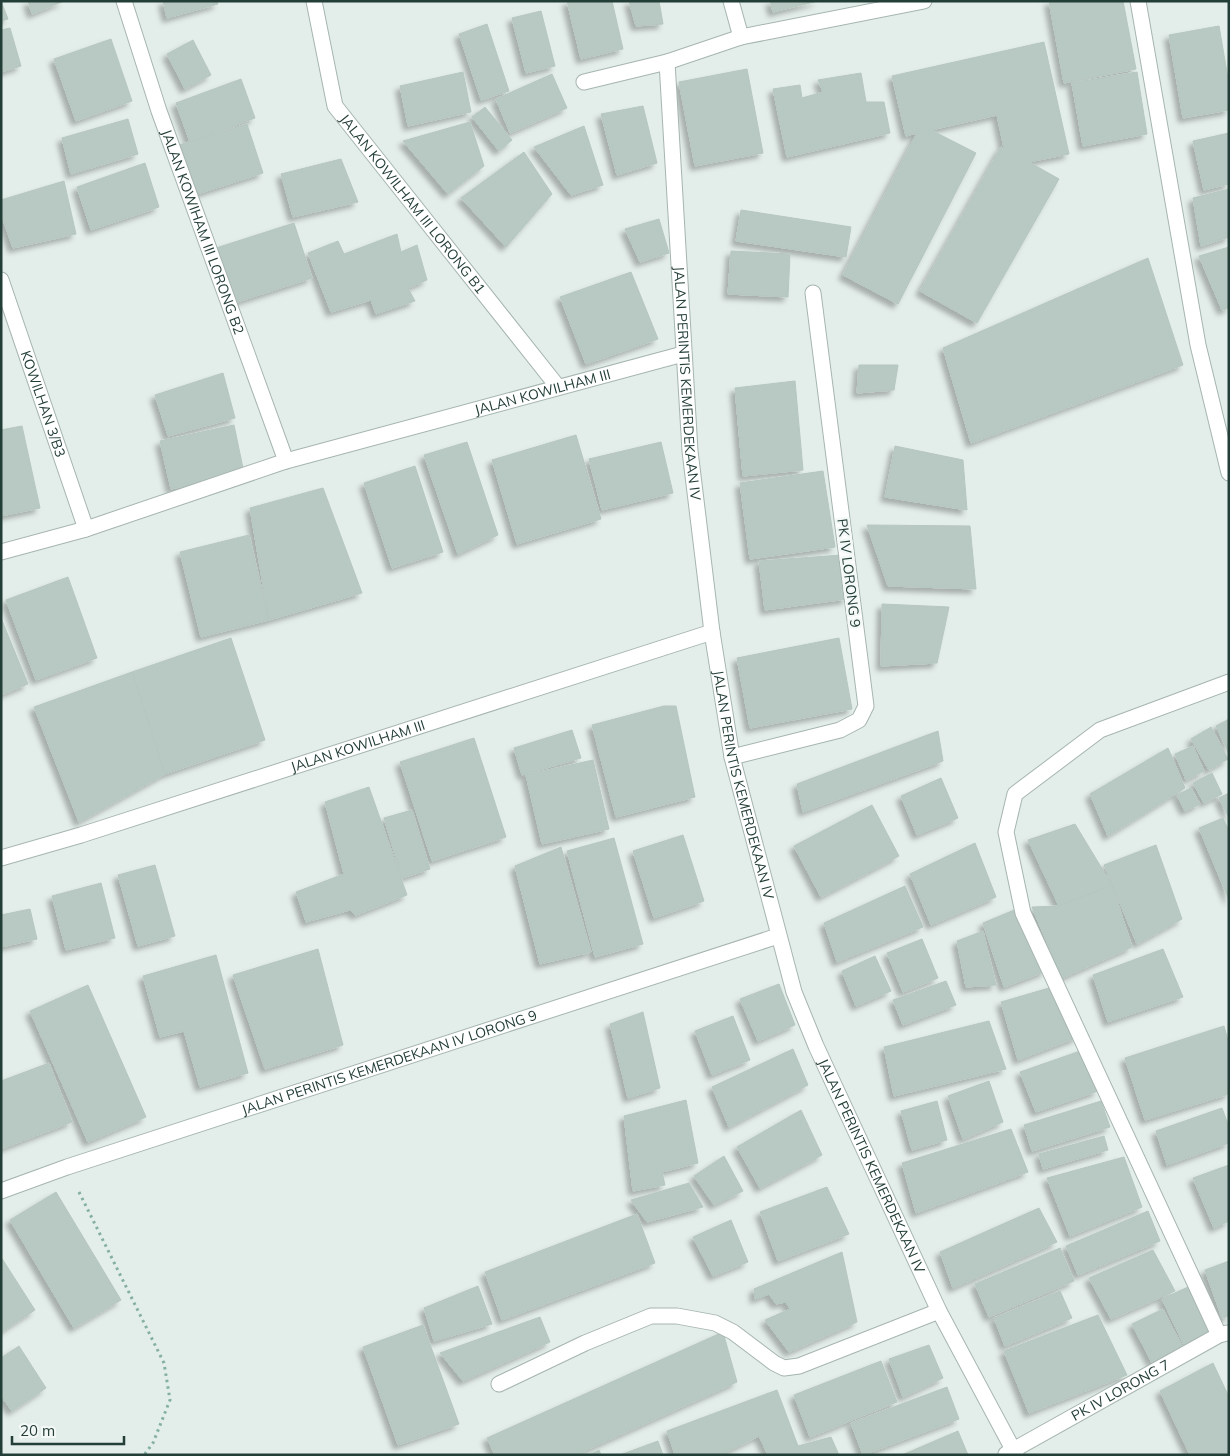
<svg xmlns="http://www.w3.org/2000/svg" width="1230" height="1456" viewBox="0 0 1230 1456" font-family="Mulish,sans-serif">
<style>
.building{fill:#b8c8c2;stroke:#b6c7c0;filter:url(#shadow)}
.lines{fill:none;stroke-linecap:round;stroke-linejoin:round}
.minor-casing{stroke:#a6b5b0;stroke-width:17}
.path{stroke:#84b0a3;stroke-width:3;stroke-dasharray:2.5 4;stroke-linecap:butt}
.minor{stroke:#fff;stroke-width:15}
.labels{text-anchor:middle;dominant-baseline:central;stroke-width:5;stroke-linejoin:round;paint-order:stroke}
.street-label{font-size:14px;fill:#233e37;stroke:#f4f9f7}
</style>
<defs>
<filter id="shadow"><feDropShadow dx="-4.5" dy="4.5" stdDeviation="2.5" flood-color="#0004"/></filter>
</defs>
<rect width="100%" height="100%" fill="#e3ede9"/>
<g class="building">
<path d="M1 1 8 19 1 21Z"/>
<path d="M28 1H64L32 14Z"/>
<path d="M163 1H217L218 4 167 18Z"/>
<path d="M567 1H612L623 49 581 59Z"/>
<path d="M629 1H659L663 24 636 26Z"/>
<path d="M770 1H818L773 12Z"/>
<path d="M1049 1H1123L1136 69 1064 83Z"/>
<path d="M541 11 555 66 526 73 512 18Z"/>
<path d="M487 24 509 91 481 100 459 34Z"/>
<path d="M1219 26 1229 84V110L1183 118 1169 35Z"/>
<path d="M10 28 21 66 1 72V30Z"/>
<path d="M111 39 132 101 76 121 54 59Z"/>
<path d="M193 40 211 75 185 89 167 54Z"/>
<path d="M1044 42 1069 154 1029 162 1059 179 977 323 920 291 1001 147 1004 148 997 115 931 130 976 153 898 304 843 275 917 133 906 136 892 76Z"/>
<path d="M747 69 763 153 695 166 679 82Z"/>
<path d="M463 72 471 112 408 126 400 86Z"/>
<path d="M1137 72 1147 134 1083 146 1072 83Z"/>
<path d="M861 73 866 102H884L890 133 787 157 773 89 800 85 802 98 823 92 818 80Z"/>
<path d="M552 74 567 108 510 133 496 99Z"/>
<path d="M241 79 255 118 190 142 176 103Z"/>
<path d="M643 106 657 163 617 175 601 114Z"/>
<path d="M485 107 512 140 499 151 472 117Z"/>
<path d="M128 119 138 154 71 174 62 138Z"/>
<path d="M470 122 484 166 448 194 403 141Z"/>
<path d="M247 124 263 173 194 195 179 145Z"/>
<path d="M584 126 603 185 571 195 534 147Z"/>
<path d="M1229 133V184L1204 190 1193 141Z"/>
<path d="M524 152 552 194 506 247 461 198Z"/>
<path d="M341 159 358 202 293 217 281 174Z"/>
<path d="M145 163 159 207 91 230 77 187Z"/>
<path d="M64 181 76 234 13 248 1 214V200Z"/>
<path d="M1229 189V237L1201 246 1193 198Z"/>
<path d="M741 210 851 227 846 257 736 241Z"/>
<path d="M659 219 669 253 640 262 625 229Z"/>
<path d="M294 223 312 278 234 303 216 248Z"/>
<path d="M397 234 401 252 417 245 427 280 408 288 415 301 376 314 371 300 331 312 308 253 338 241 344 254Z"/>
<path d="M1229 247V308L1222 310 1199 256Z"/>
<path d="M731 251 790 254 788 297 728 294Z"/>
<path d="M1148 258 1183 365 971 443 943 348Z"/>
<path d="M631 272 658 339 586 364 560 297Z"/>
<path d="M859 365H898L894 390 857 393Z"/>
<path d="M223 373 235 418 168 436 155 395Z"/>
<path d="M795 381 803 470 743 476 735 388Z"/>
<path d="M234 425 244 473 171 489 160 441Z"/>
<path d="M22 426 40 508 1 516V430Z"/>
<path d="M576 435 601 519 517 544 492 460Z"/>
<path d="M467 442 498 535 458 554 424 455Z"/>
<path d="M661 442 673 493 602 510 589 459Z"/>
<path d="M895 446 963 460 967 510 885 497Z"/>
<path d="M415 466 443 552 392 568 364 483Z"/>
<path d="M823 471 835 547 750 559 740 483Z"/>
<path d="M323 488 362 593 269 620 250 508Z"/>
<path d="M867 525 970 526 976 589 888 586Z"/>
<path d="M249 535 269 620 201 637 180 552Z"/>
<path d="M842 555 847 599 765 610 759 561Z"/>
<path d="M68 577 97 658 36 680 6 600Z"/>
<path d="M882 604 949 607 937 663 881 666Z"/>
<path d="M1 618 28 684 1 695Z"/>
<path d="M231 638 265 740 165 774 132 672Z"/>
<path d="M839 638 852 709 750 728 737 658Z"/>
<path d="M132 672 165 774 79 822 34 707Z"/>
<path d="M664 706H676L695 797 616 817 592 725Z"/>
<path d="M1229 719V754L1216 726Z"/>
<path d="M1211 727 1228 759 1209 770 1191 739Z"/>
<path d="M572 730 581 758 522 775 514 748Z"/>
<path d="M938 731 943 761 803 812 797 784Z"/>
<path d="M474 738 506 837 432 861 400 762Z"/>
<path d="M1193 746 1204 771 1186 780 1175 754Z"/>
<path d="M1168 748 1185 788 1108 836 1090 794Z"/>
<path d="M593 760 609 829 542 844 526 775Z"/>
<path d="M1212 773 1222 794 1204 803 1193 783Z"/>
<path d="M941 778 958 818 917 835 901 796Z"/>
<path d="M369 787 407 895 356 915 350 910 306 922 296 892 344 874 325 802Z"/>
<path d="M1191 788 1200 804 1185 811 1177 795Z"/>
<path d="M1229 793V818L1219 798Z"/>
<path d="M872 805 899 856 821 897 794 846Z"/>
<path d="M412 810 430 869 402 878 384 818Z"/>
<path d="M1223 818 1229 831V900L1199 828Z"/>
<path d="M1075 824 1112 885 1059 906 1028 840Z"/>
<path d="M683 835 704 901 654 918 633 851Z"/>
<path d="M614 838 643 944 595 957 567 851Z"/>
<path d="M975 843 996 897 931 925 910 874Z"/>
<path d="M1156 845 1182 919 1137 944 1104 865Z"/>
<path d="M561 847 591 952 540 964 515 866Z"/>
<path d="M155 865 175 936 138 946 118 875Z"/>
<path d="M101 883 115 938 66 950 52 896Z"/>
<path d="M1112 885 1132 947 1062 978 1032 907 1059 906Z"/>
<path d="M905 886 923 927 837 962 824 923Z"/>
<path d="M1019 908 1046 971 1004 987 983 923Z"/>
<path d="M30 909 37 939 1 947V915Z"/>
<path d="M983 931 996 985 966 987 957 941Z"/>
<path d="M922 939 938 978 903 992 887 953Z"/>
<path d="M318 949 343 1045 265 1069 233 975Z"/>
<path d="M1163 949 1183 997 1108 1022 1093 975Z"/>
<path d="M216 955 248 1073 200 1087 184 1031 160 1037 143 976Z"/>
<path d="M875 956 891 991 856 1006 842 971Z"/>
<path d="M946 981 956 1005 903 1025 893 1000Z"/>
<path d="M779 984 795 1025 758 1041 740 999Z"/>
<path d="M88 985 146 1117 88 1142 30 1011Z"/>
<path d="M1056 986 1078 1037 1018 1060 1001 1002Z"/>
<path d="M643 1012 660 1088 628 1098 610 1024Z"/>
<path d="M733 1016 750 1060 712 1075 695 1031Z"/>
<path d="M989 1021 1006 1069 894 1096 884 1047Z"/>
<path d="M1224 1026 1229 1044V1094L1145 1120 1125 1058Z"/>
<path d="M793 1049 808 1085 729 1127 712 1087Z"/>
<path d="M1083 1050 1098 1091 1036 1112 1020 1072Z"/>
<path d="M49 1063 72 1122 1 1149V1081Z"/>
<path d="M989 1081 1003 1122 963 1139 948 1096Z"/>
<path d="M686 1100 698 1163 662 1172 665 1185 633 1191 624 1116Z"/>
<path d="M937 1101 947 1140 912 1150 901 1111Z"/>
<path d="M1101 1101 1110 1127 1032 1151 1024 1125Z"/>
<path d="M1222 1108 1229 1127V1143L1167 1165 1156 1131Z"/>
<path d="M801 1110 822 1155 760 1188 737 1147Z"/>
<path d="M1011 1129 1028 1172 916 1213 902 1163Z"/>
<path d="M1104 1136 1108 1150 1043 1169 1039 1154Z"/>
<path d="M724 1156 743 1191 714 1205 694 1176Z"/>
<path d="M1124 1157 1142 1207 1070 1236 1047 1178Z"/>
<path d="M1229 1165V1221L1214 1228 1193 1178Z"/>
<path d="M689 1183 703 1207 647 1222 631 1200Z"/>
<path d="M827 1187 849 1234 778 1261 760 1212Z"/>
<path d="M56 1192 121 1300 74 1328 10 1220Z"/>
<path d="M1039 1208 1057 1242 953 1288 940 1252Z"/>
<path d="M1148 1211 1160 1241 1078 1275 1066 1246Z"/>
<path d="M637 1214 655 1263 502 1320 485 1272Z"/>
<path d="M731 1220 748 1262 713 1276 693 1237Z"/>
<path d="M1060 1248 1074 1281 989 1317 975 1284Z"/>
<path d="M1153 1250 1175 1291 1111 1319 1089 1278Z"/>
<path d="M842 1252 857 1322 789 1352 765 1320 790 1309 786 1302 776 1304 769 1294 755 1299 754 1289Z"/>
<path d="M1 1257 35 1310 1 1332Z"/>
<path d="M1229 1261V1316L1222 1318 1205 1270Z"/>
<path d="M478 1286 492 1324 434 1341 424 1308Z"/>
<path d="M1188 1287 1210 1331 1184 1345 1162 1299Z"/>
<path d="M1060 1291 1072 1318 1005 1346 994 1318Z"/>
<path d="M1163 1309 1183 1348 1152 1363 1132 1324Z"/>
<path d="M1098 1315 1127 1375 1029 1413 1004 1351Z"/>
<path d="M540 1317 550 1342 463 1381 440 1353Z"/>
<path d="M423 1325 459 1424 398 1445 363 1347Z"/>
<path d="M723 1332 737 1382 575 1455H495L487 1438Z"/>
<path d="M929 1345 943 1378 903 1397 889 1359Z"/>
<path d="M19 1346 46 1388 12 1411 1 1396V1358Z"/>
<path d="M881 1361 897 1402 810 1437 794 1395Z"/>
<path d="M1213 1363 1229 1397V1455H1190L1160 1391Z"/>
<path d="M947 1387 959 1419 863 1455 851 1423Z"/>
<path d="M777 1390 798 1446 831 1437 839 1455H768L759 1436 720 1455H675L667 1431Z"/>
<path d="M958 1431 968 1455H902Z"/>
<path d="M658 1441 663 1455H620Z"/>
<path d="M599 1450 601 1455H589Z"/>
</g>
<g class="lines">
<g class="minor-casing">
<g id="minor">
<path id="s1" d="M124 1 159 111 286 461"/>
<path id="s2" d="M314 1 335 106 558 387"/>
<path d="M731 1 741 37"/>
<path d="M1138 1 1198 345 1229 473"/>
<path id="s3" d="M667 62 690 451 712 632 732 757 794 992 816 1046 939 1311 1016 1455"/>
<path d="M584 82 667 62 741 37 924 1"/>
<path id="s4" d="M1 280 86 529"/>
<path id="s5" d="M1 552 86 529 286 461 683 354"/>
<path d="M732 757 840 730 859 720 866 706 813 293"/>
<path id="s6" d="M1 858 81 835 712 632"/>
<path id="s7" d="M1 1191 67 1167 778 936"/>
<path d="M1219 1335 1023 913 1006 832 1015 794 1100 730 1229 682"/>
<path d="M499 1384 585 1343 651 1316H677L715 1323 733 1332 774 1363 784 1368 799 1366 939 1311"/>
<path id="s8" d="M1006 1454 1219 1335 1227 1333"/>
</g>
</g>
<path class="path" d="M79 1192 164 1363 170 1400 153 1443 144 1455"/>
<use href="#minor" class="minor"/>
</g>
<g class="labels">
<g class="street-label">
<text stroke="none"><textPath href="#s2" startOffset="232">JALAN KOWILHAM III LORONG B1</textPath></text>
<text stroke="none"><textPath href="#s1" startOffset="244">JALAN KOWIHAM III LORONG B2</textPath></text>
<text stroke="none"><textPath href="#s3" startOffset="322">JALAN PERINTIS KEMERDEKAAN IV</textPath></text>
<text stroke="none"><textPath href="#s5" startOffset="565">JALAN KOWILHAM III</textPath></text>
<text stroke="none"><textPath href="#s4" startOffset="131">KOWILHAN 3/B3</textPath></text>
<text transform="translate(849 573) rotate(83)">PK IV LORONG 9</text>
<text stroke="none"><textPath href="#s6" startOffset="374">JALAN KOWILHAM III</textPath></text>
<text stroke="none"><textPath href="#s3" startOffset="728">JALAN PERINTIS KEMERDEKAAN IV</textPath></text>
<text stroke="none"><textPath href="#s7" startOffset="409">JALAN PERINTIS KEMERDEKAAN IV LORONG 9</textPath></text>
<text stroke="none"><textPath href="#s3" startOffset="1132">JALAN PERINTIS KEMERDEKAAN IV</textPath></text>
<text stroke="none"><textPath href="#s8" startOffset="131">PK IV LORONG 7</textPath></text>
</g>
</g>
<rect width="1230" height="1456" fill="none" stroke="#233e37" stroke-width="5"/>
<path d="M12 1436v8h112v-8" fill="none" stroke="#233e37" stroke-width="2.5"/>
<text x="20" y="1436" font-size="15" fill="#233e37" stroke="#f4f9f7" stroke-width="4" paint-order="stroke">20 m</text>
</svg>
